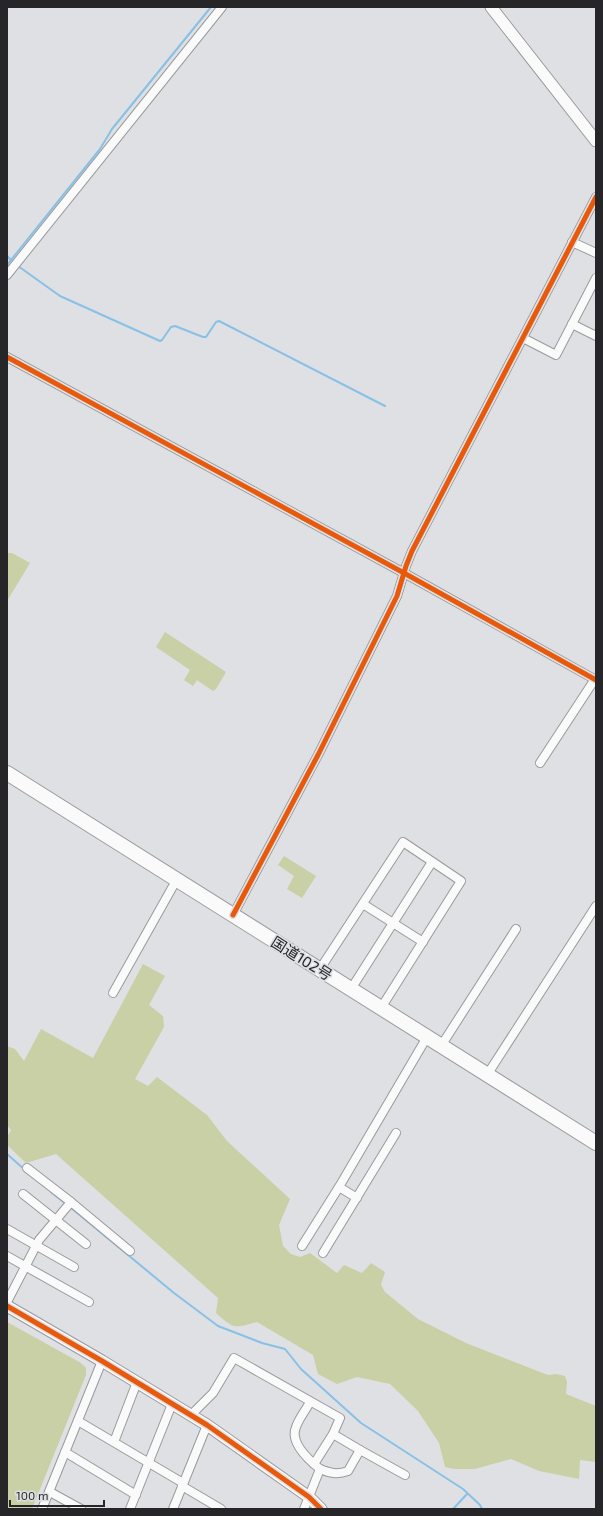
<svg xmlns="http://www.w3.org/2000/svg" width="603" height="1516" viewBox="0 0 603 1516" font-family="'Exo 2','Noto Sans JP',sans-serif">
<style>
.green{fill:#c9d0a6}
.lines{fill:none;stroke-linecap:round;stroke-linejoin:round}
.stream{stroke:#89c0e6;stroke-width:2}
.street-casing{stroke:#999a9c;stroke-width:10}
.secondary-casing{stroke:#999a9c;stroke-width:13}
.highway-casing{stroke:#999a9c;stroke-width:16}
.street{stroke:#fafafb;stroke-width:8}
.secondary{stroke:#fafafb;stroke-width:11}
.highway{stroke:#fafafb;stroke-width:14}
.cycleway-casing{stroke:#dde0e4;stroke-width:8}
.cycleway{stroke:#e8590c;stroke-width:5}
.labels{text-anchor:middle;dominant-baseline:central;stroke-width:3.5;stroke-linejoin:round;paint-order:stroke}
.street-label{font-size:15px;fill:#262628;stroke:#dde0e4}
</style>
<rect width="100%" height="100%" fill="#dee0e3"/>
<g class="green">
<path d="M7 553H12L30 563 7 601Z"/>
<path d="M165 632 226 672 216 689 213 691 197 680 193 686 184 680 190 670 156 647Z"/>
<path d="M284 856 316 876 302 898 287 889 294 876 278 865Z"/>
<path d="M143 964 165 976 149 1005 163 1016 164 1027 135 1079 148 1086 157 1077 207 1115 227 1141 290 1199 279 1225 283 1246 291 1254 300 1257 310 1253 337 1273 344 1265 362 1273 371 1263 385 1272 381 1285 385 1292 418 1319 466 1343 548 1375 556 1374 565 1376 567 1382 566 1394 596 1406V1462L580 1460 579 1479 539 1471 511 1459 475 1469H454L445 1467 439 1443 418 1411 390 1384 357 1377 337 1384 318 1374 313 1355 257 1322C234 1328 235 1330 216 1313L218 1298 56 1154 26 1163 7 1145V1137L11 1130 7 1125V1046L15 1049 24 1061 41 1029 93 1058Z"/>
<path d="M7 1322 81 1363 86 1368V1375L32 1509H7Z"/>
</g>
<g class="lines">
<g class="stream">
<path d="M7 256 11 260"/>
<path d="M7 265 100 149 112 129 211 7"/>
<path d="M18 266 60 296 160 341 162 340 171 327 175 326 203 337H206L216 322 219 321 385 406"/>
<path d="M7 1154 25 1170"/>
<path d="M51 1192 66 1204"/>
<path d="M70 1207 174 1293 218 1326 262 1343 285 1349 301 1369 361 1423 463 1489 480 1505 482 1509"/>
<path d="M453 1509 467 1494"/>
</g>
<g class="street-casing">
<g id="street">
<path d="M572 242 596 253"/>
<path d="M7 275 222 7"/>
<path d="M572 324 596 336"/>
<path d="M523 338 556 355 596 278"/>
<path d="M7 357 404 573 596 680"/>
<path d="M540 763 595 679"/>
<path d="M363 904 423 942"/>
<path d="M233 915 318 755 397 596 406 566 412 551 596 197"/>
<path d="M320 969 403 842 461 881 381 1008"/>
<path d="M351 989 432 862"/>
<path d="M113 993 177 879"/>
<path d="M441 1046 516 929"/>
<path d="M487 1075 596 906"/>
<path d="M27 1168 71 1202 130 1251"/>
<path d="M339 1187 357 1198"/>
<path d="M23 1194 86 1244"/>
<path d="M7 1229 74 1267"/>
<path d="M302 1246 339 1187 427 1037"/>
<path d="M323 1253 396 1133"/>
<path d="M7 1256 89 1302"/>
<path d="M7 1302 39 1240 71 1202"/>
<path d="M310 1402C306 1410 299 1418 296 1427 290 1441 305 1456 314 1464"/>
<path d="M191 1415 213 1393 234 1358 340 1418 333 1434 314 1464 320 1469 304 1509"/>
<path d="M78 1421 183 1483"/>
<path d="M114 1442 137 1382"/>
<path d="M360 1450 405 1475"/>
<path d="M65 1452 136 1495"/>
<path d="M320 1469C330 1473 337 1475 348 1471L360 1450 333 1434"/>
<path d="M182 1486 221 1509"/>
<path d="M50 1492 81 1509"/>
<path d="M42 1509 102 1361"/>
<path d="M130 1509 172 1404"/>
<path d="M173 1509 207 1425"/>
</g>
</g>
<g class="secondary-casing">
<g id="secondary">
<path d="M491 7 596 141"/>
<path d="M7 1306 102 1361 207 1425 309 1497 321 1509"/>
</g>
</g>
<g class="highway-casing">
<path id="highway" d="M7 773 596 1143"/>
</g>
<use href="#street" class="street"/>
<use href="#secondary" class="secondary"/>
<use href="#highway" class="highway"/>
<g class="cycleway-casing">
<g id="cycleway">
<path d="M7 357 404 573 596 680"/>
<path d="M233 915 318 755 397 596 406 566 412 551 596 197"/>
<path d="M7 1306 102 1361 207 1425 309 1497 321 1509"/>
</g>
</g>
<use href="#cycleway" class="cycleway"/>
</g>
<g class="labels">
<g class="street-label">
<text transform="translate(302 958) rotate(32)">国道102号</text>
</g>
</g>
<rect width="603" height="1516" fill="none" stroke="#262628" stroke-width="16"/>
<path d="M10 1500v6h94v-6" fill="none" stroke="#262628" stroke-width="2"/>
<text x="16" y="1500" font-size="12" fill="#262628" stroke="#dde0e4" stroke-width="3" paint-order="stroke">100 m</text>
</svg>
